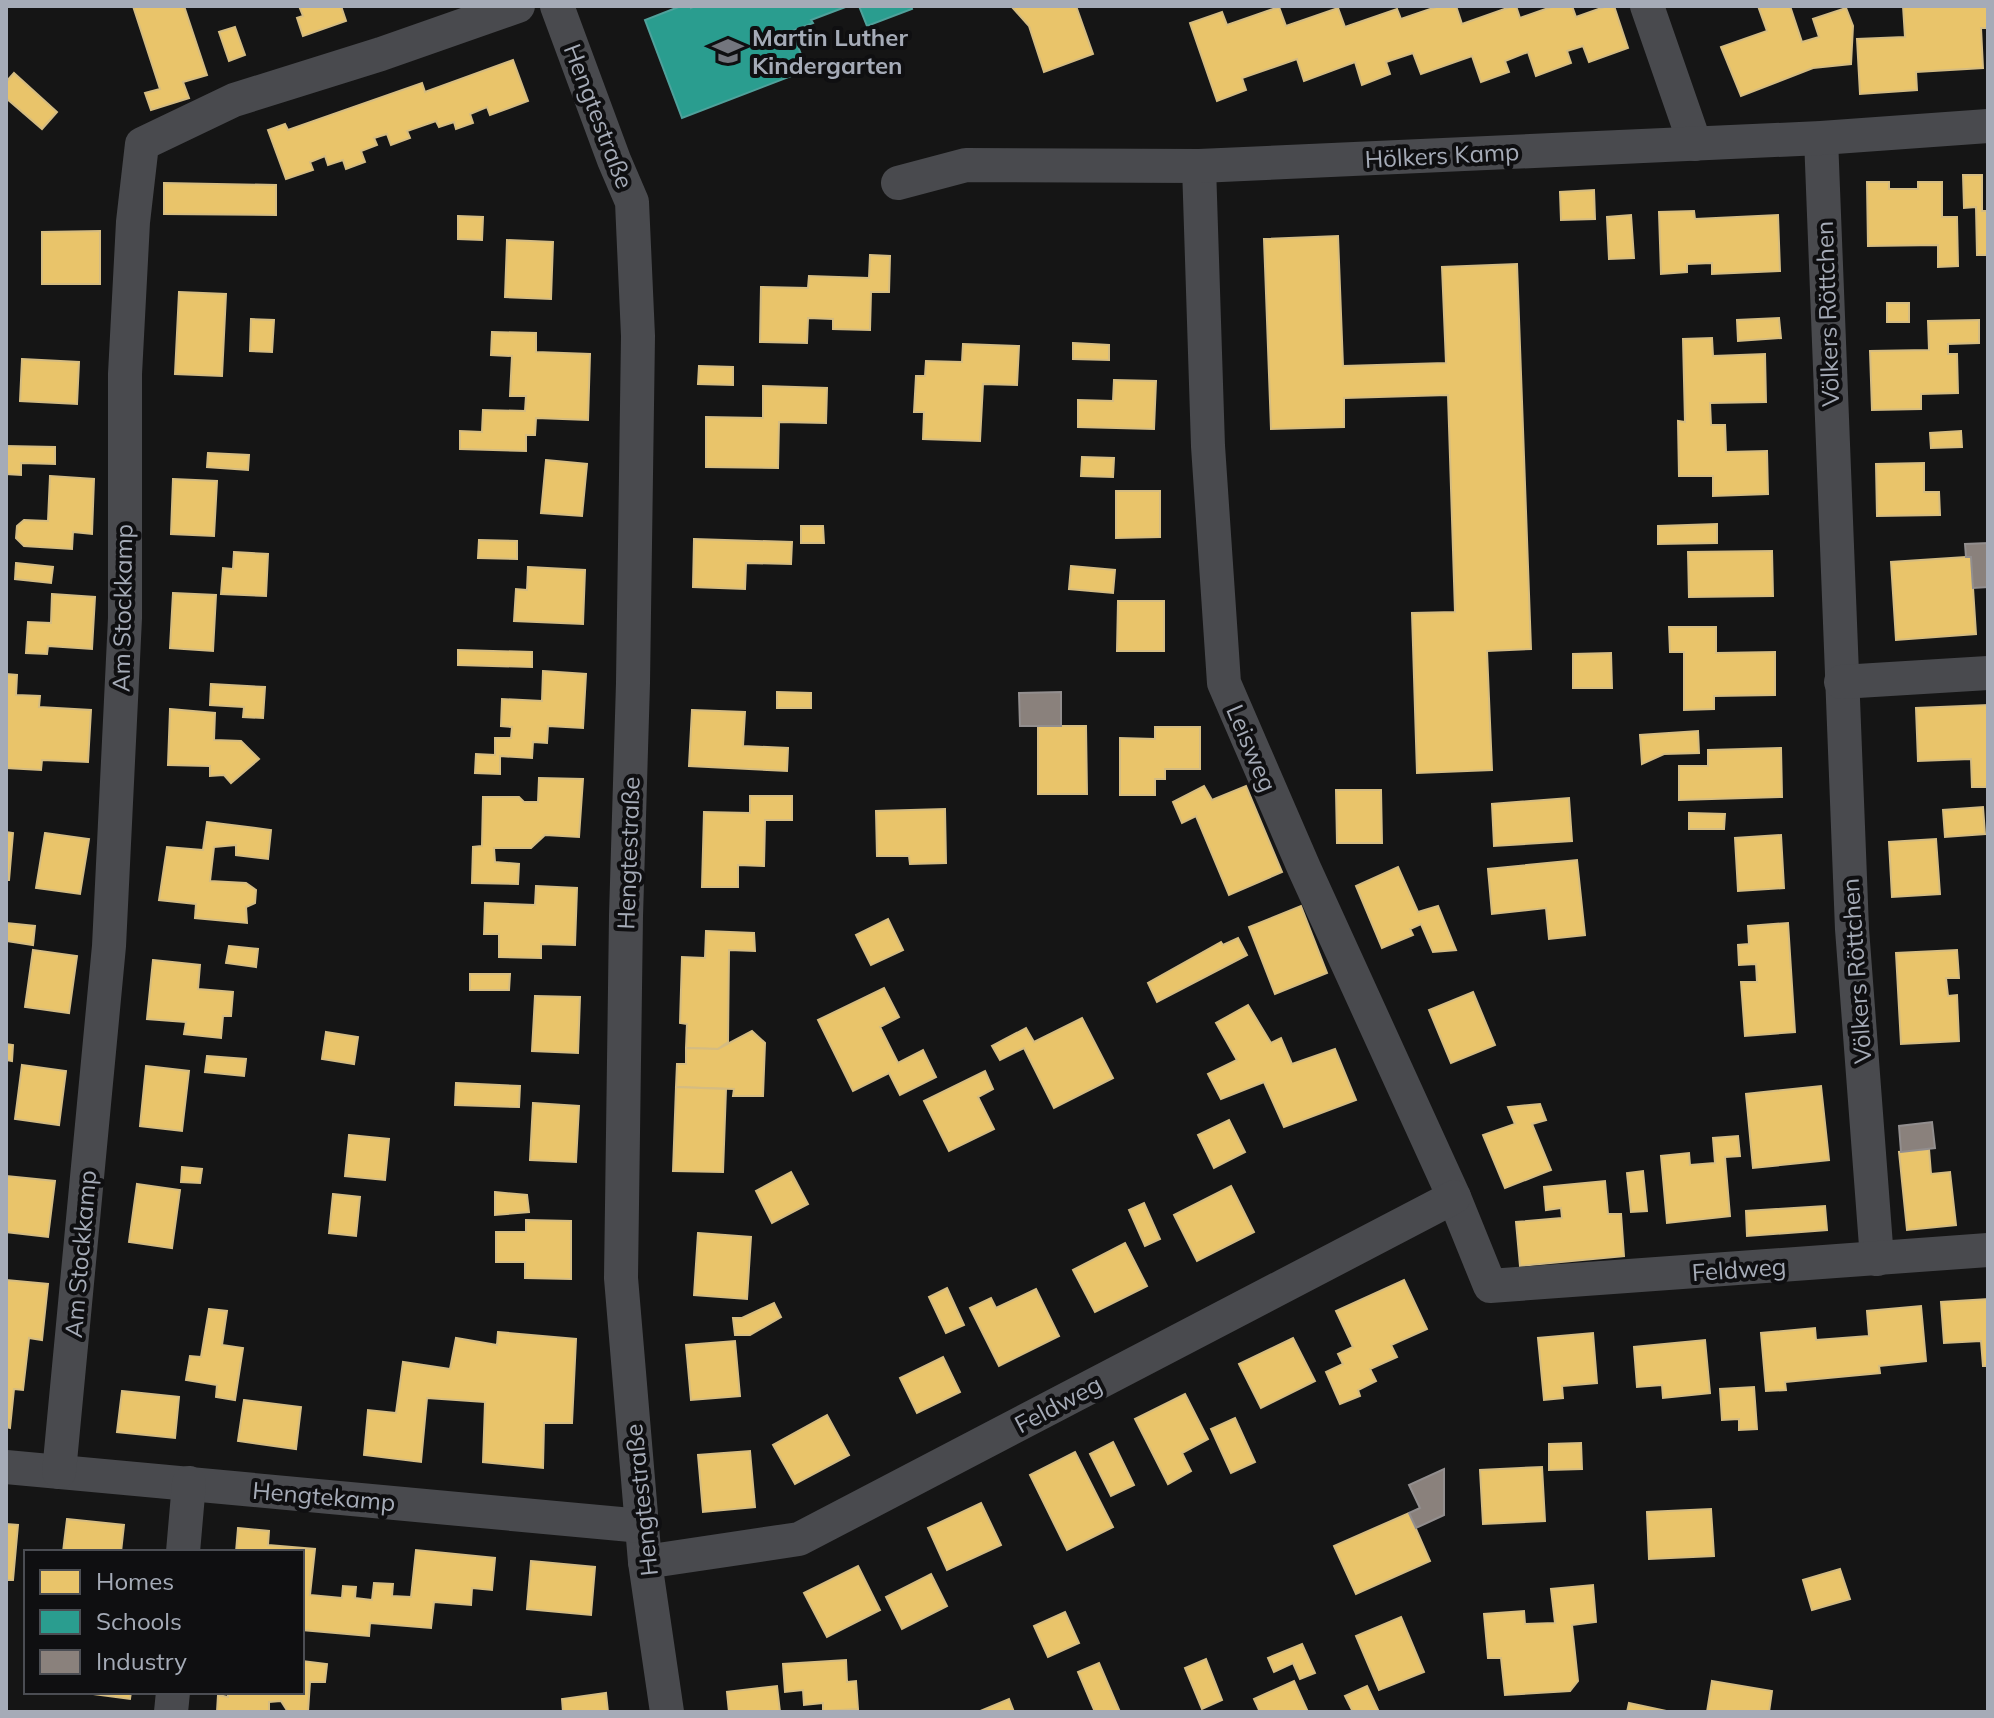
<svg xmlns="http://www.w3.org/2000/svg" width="1994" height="1718" viewBox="0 0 1994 1718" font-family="Mulish,sans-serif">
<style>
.homes{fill:#e9c46a;stroke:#d5bc81;stroke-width:2}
.schools{fill:#2a9d8f;stroke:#4fa19b;stroke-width:2}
.industry{fill:#8a817c;stroke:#928e8e;stroke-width:2}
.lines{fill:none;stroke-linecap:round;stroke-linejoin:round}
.street{stroke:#494a4e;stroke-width:34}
.labels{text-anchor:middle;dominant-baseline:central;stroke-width:8;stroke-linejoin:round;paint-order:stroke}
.poi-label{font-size:24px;font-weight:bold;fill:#a5abb7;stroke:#0f0f11;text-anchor:start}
.street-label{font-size:24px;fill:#a5abb7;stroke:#0f0f11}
</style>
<rect width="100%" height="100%" fill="#151515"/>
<g class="homes">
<path d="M133 6H184L207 75 183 82 189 98 151 110 145 93 160 89Z"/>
<path d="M299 6H341L346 21 303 36 297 18 303 16Z"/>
<path d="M1011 6H1076L1093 54 1044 72 1029 26Z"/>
<path d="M1439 6H1456L1462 24 1513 6H1516L1520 18 1554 6H1572L1576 17 1607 6H1614L1628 48 1589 62 1583 46 1567 51 1571 63 1536 76 1528 52 1505 61 1509 72 1481 82 1472 56 1421 74 1413 53 1386 62 1390 74 1362 85 1355 62 1304 81 1297 59 1242 78 1246 90 1217 101 1190 23 1222 12 1227 25 1279 7 1286 26 1338 8 1345 27 1397 9 1401 19Z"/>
<path d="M1758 6H1790L1802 42 1819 37 1813 19 1846 8 1853 26 1851 64 1813 68 1741 96 1721 47 1767 31Z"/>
<path d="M1903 6H1988V28H1981L1983 68 1916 72 1917 90 1860 94 1857 39 1905 37Z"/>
<path d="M235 27 245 55 229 61 219 32Z"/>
<path d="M513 60 528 101 490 115 487 107 470 114 473 123 456 129 454 122 439 127 436 121 407 131 410 138 391 145 387 134 374 138 377 145 361 151 365 162 346 169 343 160 328 165 325 156 310 162 313 170 286 179 268 130 285 124 288 130 422 83 425 92Z"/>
<path d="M14 73 57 112 42 129 6 98V82Z"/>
<path d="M1963 175H1982V211H1988V255H1977L1976 207 1964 208Z"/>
<path d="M1867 182H1889V189H1918V182H1942V217H1957L1958 266 1938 267V245L1868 246Z"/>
<path d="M164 183 276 185V215L164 214Z"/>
<path d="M1594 190 1595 219 1561 220 1560 192Z"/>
<path d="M1694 211 1695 219 1778 215 1780 271 1712 274V263L1687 264V272L1661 274 1659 212Z"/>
<path d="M1631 215 1634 258 1609 259 1607 217Z"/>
<path d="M458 216 483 217 482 240 458 239Z"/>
<path d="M100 231V284H42V232Z"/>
<path d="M1338 236 1343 366 1446 363 1442 267 1517 264 1531 649 1487 651 1492 770 1417 773 1412 613 1455 612 1448 395 1344 398V427L1271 429 1264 239Z"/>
<path d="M507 240 553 242 551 299 505 297Z"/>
<path d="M870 255 890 256 889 292H871L870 330 833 329V319L808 318 807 343 760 342 761 287 808 288 809 276 869 278Z"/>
<path d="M179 292 226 294 222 376 175 374Z"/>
<rect x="1887" y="303" width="22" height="19"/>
<path d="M1779 318 1781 338 1738 341 1737 320Z"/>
<path d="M251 319 274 320 272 352 250 351Z"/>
<path d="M1979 320V343L1948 344V354H1957L1958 393 1921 394V409L1872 410 1870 351 1929 350 1928 321Z"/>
<path d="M492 332 536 333V352L590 354 588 420 536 418 535 435H526V451L460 449V431L482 432 483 410 525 411 526 396H510L512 356 491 355Z"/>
<path d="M1712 338 1713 356 1765 354 1766 402 1710 403 1711 425H1725L1726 452 1767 451 1768 494 1713 496V476H1679L1678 421 1685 422 1683 339Z"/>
<path d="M1073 343 1109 345V360L1073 359Z"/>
<path d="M963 344 1019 346 1017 385 983 384 980 441 923 439 924 412H914L916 376H925L926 361 962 362Z"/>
<path d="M22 359 79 362 77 404 20 401Z"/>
<path d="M699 366 733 367V385L698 384Z"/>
<path d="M1114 380 1156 381 1154 429 1078 427V400L1113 401Z"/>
<path d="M763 386 827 388 826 423 779 422 778 468 706 467V417L763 418Z"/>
<path d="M1961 431 1962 447 1931 448 1930 433Z"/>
<path d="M6 446 55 447V464L21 463V475L6 474Z"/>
<path d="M208 453 249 455 248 470 207 467Z"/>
<path d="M1082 457 1114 458 1113 477 1081 476Z"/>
<path d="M546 460 587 464 582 516 541 513Z"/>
<path d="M1924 463V492H1939L1940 515 1877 516 1876 464Z"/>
<path d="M50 476 94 479 92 534 73 532 72 549 24 546 16 538 17 526 24 520 48 521Z"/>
<path d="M173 479 217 481 214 536 171 534Z"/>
<path d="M1116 491H1160V537L1116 538Z"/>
<path d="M1717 524V543L1658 544V526Z"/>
<path d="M801 526H823L824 543H801Z"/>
<path d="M694 539 792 542 791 564 746 563 745 589 693 587Z"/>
<path d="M479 540 517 541V559L478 558Z"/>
<path d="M1772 551 1773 596 1689 597 1688 552Z"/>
<path d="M234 552 268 554 266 596 221 594 223 568 233 569Z"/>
<path d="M1966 557H1971L1976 634 1896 640 1891 562Z"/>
<path d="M16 563 53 567 51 583 15 579Z"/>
<path d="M1071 566 1115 570 1113 593 1069 589Z"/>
<path d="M528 567 585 570 583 624 514 621 516 589 527 590Z"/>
<path d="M173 593 216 595 213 651 170 648Z"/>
<path d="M52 594 95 597 92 649 48 646 47 654 26 653 28 622 51 623Z"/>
<path d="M1118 601H1164V651H1117Z"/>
<path d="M1669 627H1716V653L1775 652V695L1714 696V709L1684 710V652H1670Z"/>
<path d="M458 650 532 652V667L458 665Z"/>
<path d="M1611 653 1612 688H1573V654Z"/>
<path d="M543 671 586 674 583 728 548 726 547 743 533 742 532 758 500 756V774L475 773 476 754 495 755V738H511L512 727 501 726 502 699 542 701Z"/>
<path d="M6 674 17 675 16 695 40 696 39 707 91 710 88 762 42 760 41 770 6 768Z"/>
<path d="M211 684 265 687 263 718 243 717 244 707 210 705Z"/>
<path d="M777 692 811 693V708H777Z"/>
<path d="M1988 705V787H1972L1971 759 1918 761 1916 708Z"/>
<path d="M170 709 215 713 214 740 241 741 259 759 231 783 224 775 210 776V766L168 765Z"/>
<path d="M692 710 745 712 743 746 788 748 787 771 689 766Z"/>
<path d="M1038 726H1086L1087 794H1038Z"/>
<path d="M1155 727H1200V769H1165V779H1155V795H1120V738L1155 739Z"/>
<path d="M1698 731 1699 753 1664 754 1642 764 1640 735Z"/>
<path d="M1781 748 1782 797 1679 800V766H1708V750Z"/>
<path d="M539 778 583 779 579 837 545 835 531 848H494L495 862 519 864 518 884 472 883 473 847 482 846 483 797H519L524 802H538Z"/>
<path d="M1204 786 1212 800 1246 786 1282 872 1229 895 1196 816 1182 823 1173 802Z"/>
<path d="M1336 790H1381L1382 843H1337Z"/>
<path d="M750 796H792V820H765L764 866 738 865V887H702L704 812 750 813Z"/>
<path d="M1569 798 1572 841 1494 846 1492 804Z"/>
<path d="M1983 807 1985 834 1945 837 1943 810Z"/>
<path d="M945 809 946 863 910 864 909 856H877L876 811Z"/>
<path d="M1689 813 1725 814 1724 829H1689Z"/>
<path d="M207 822 271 830 268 859 236 855V845L214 847 210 881 246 883 256 890 255 903 246 907 247 923 195 918 196 904 159 900 167 847 203 850Z"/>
<path d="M6 832 13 833 9 880H6Z"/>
<path d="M45 833 89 839 80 894 36 888Z"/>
<path d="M1781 835 1784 888 1738 891 1735 838Z"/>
<path d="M1936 839 1940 894 1892 897 1889 842Z"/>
<path d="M1577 860 1585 935 1549 939 1546 908 1492 914 1488 869Z"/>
<path d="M1398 867 1418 912 1438 906 1456 950 1433 952 1421 924 1410 929 1413 935 1382 948 1356 886Z"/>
<path d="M536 886 577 888 575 945 541 944V958L499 957V934H484L485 903 535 905Z"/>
<path d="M1301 906 1327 973 1275 994 1249 927Z"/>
<path d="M888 919 903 950 871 965 856 935Z"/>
<path d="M6 923 35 926 33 945 6 941Z"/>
<path d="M1788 923 1795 1032 1745 1036 1741 982H1757L1756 964 1739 965 1738 945 1749 944 1748 926Z"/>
<path d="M706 931 754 933 755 951 729 950 728 1042 718 1049 686 1048 687 1024 680 1023 682 957 705 958Z"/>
<path d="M1238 938 1247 955 1157 1002 1148 983 1221 942 1223 945Z"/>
<path d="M229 946 258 949 256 967 226 963Z"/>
<path d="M33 950 77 956 69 1013 25 1007Z"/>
<path d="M1957 950 1959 978H1946L1948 996 1957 995 1959 1041 1901 1044 1896 953Z"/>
<path d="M153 960 200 965 198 989 233 992 231 1016H223L221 1038 184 1034 186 1022 147 1019Z"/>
<path d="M470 974H510L509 990H470Z"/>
<path d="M884 988 899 1017 880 1027 898 1063 923 1050 936 1077 900 1095 889 1073 853 1091 818 1020Z"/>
<path d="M1473 992 1495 1045 1451 1063 1429 1010Z"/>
<path d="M535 996 580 997 578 1053 532 1051Z"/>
<path d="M1248 1005 1271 1043 1281 1038 1292 1064 1335 1049 1356 1100 1284 1127 1264 1082 1221 1099 1208 1074 1237 1060 1216 1023Z"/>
<path d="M1082 1018 1113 1078 1054 1108 1024 1048 1000 1060 992 1046 1026 1028 1034 1042Z"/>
<path d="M752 1031 765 1043 763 1096H733L734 1089 676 1087 677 1064H686V1048L718 1049Z"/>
<path d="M326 1032 358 1037 354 1064 322 1059Z"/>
<path d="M6 1044 13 1045 12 1061 6 1060Z"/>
<path d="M207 1056 246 1059 244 1076 205 1072Z"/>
<path d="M22 1065 66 1071 59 1125 15 1119Z"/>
<path d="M146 1066 189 1071 182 1131 140 1126Z"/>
<path d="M985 1071 993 1089 978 1097 994 1129 949 1151 924 1101Z"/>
<path d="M456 1083 520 1086 519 1107 455 1105Z"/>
<path d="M1821 1086 1829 1160 1753 1168 1746 1094Z"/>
<path d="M676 1087 726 1089 723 1172 673 1171Z"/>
<path d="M533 1103 579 1106 576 1162 530 1160Z"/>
<path d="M1540 1104 1546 1120 1532 1124 1551 1170 1505 1188 1483 1135 1515 1124 1508 1107Z"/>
<path d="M1229 1120 1245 1152 1214 1168 1198 1135Z"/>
<path d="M349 1135 389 1139 385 1180 345 1176Z"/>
<path d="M1738 1136 1740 1156 1725 1157 1730 1216 1667 1223 1661 1156 1689 1153 1690 1165 1715 1163 1713 1138Z"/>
<path d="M1929 1149 1931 1174 1950 1172 1956 1225 1907 1230 1899 1152Z"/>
<path d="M182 1167 202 1169 200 1183 181 1182Z"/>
<path d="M1643 1171 1647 1211 1631 1212 1627 1173Z"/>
<path d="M791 1172 808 1204 772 1223 756 1191Z"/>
<path d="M6 1176 55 1181 48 1237 6 1232Z"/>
<path d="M1605 1181 1608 1214H1621L1624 1256 1520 1266 1516 1222 1562 1218 1561 1208 1546 1210 1544 1187Z"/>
<path d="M137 1184 180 1190 172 1248 129 1242Z"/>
<path d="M1231 1186 1254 1232 1197 1261 1174 1215Z"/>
<path d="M495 1192 527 1195 529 1212 495 1215Z"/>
<path d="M333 1194 360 1197 356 1236 329 1233Z"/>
<path d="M1144 1203 1160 1239 1145 1246 1129 1210Z"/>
<path d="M1825 1206 1827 1230 1747 1236 1746 1211Z"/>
<path d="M526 1220 571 1221V1279L525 1278V1262H496V1232H526Z"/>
<path d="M698 1233 751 1237 747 1299 694 1295Z"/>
<path d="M1125 1243 1147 1286 1095 1312 1073 1270Z"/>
<path d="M6 1280 48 1284 42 1340 29 1338 23 1390 14 1389 10 1428 6 1427Z"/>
<path d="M1404 1280 1427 1329 1391 1345 1397 1357 1370 1369 1376 1381 1358 1390 1360 1396 1340 1404 1326 1372 1343 1364 1338 1354 1353 1347 1336 1311Z"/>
<path d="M947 1288 964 1325 946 1333 929 1297Z"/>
<path d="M1036 1289 1059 1336 999 1366 970 1308 991 1298 996 1308Z"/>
<path d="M1988 1299V1366H1983L1981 1341 1944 1343 1941 1302Z"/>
<path d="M774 1303 781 1317 750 1335H735L733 1318H742Z"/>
<path d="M1921 1306 1926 1361 1879 1366 1880 1373 1785 1382 1786 1390 1766 1391 1761 1333 1815 1328 1816 1340 1869 1336 1867 1311Z"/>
<path d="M209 1309 227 1311 222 1345 243 1348 235 1400 216 1397 217 1385 186 1380 190 1356 201 1357Z"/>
<path d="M498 1332 576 1339 572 1423H544L543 1468 483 1462 485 1402 427 1398 421 1462 364 1455 368 1410 396 1413 403 1362 450 1369 456 1338 497 1345Z"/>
<path d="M1593 1333 1597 1383 1562 1386 1563 1398 1544 1400 1538 1338Z"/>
<path d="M1293 1338 1315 1381 1261 1408 1239 1364Z"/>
<path d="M1705 1340 1710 1393 1663 1398 1662 1385 1637 1387 1634 1347Z"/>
<path d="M735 1341 740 1396 691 1400 686 1345Z"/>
<path d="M943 1357 960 1392 917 1413 900 1378Z"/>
<path d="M1754 1387 1757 1429 1739 1430V1419L1722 1420 1720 1389Z"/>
<path d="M122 1391 179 1397 175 1438 117 1432Z"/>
<path d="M1185 1394 1208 1439 1182 1453 1191 1471 1168 1484 1135 1419Z"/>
<path d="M244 1400 301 1407 296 1449 238 1441Z"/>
<path d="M827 1415 849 1455 795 1484 773 1445Z"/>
<path d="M1235 1418 1255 1462 1231 1473 1211 1429Z"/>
<path d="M1113 1442 1134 1485 1111 1496 1090 1454Z"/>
<path d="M1581 1443 1582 1469 1549 1470V1444Z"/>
<path d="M750 1451 755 1507 703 1512 698 1455Z"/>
<path d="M1075 1452 1113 1527 1067 1550 1030 1475Z"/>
<path d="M1542 1467 1545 1521 1483 1524 1480 1470Z"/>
<path d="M981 1503 1001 1545 947 1570 928 1528Z"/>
<path d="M1711 1509 1714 1556 1649 1559 1647 1512Z"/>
<path d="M1409 1513 1430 1561 1356 1594 1334 1546Z"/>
<path d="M67 1519 124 1525 121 1552H63Z"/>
<path d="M6 1524 18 1525 13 1580H6Z"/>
<path d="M238 1528 269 1531 268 1545 315 1549 310 1595 342 1598 343 1586 356 1587 355 1598 372 1600 374 1583 393 1584 392 1596 411 1597 416 1550 495 1558 492 1590 472 1588 471 1605 434 1602 431 1628 370 1623 369 1636 302 1630V1552H236Z"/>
<path d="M531 1561 595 1567 591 1615 527 1609Z"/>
<path d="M858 1566 880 1610 827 1637 804 1593Z"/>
<path d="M1840 1569 1850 1599 1812 1610 1803 1580Z"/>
<path d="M931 1574 947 1606 902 1629 886 1597Z"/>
<path d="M1593 1585 1596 1622 1572 1625 1578 1681 1570 1691 1505 1695 1501 1658H1488L1484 1614 1524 1611 1525 1624 1555 1623 1551 1589Z"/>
<path d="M1065 1612 1079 1643 1048 1657 1034 1626Z"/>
<path d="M1401 1617 1424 1672 1379 1690 1356 1636Z"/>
<path d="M1302 1644 1315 1673 1300 1679 1293 1663 1274 1672 1268 1658Z"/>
<path d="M1206 1659 1222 1700 1202 1709 1185 1668Z"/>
<path d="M846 1660 847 1682 856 1681 858 1709 823 1711V1703L804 1705 803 1690 785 1692 783 1664Z"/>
<path d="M302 1661 327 1664 325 1682H310L308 1711 288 1712 281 1701 269 1702V1712H217L218 1695 228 1697V1692H302Z"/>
<path d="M1099 1663 1120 1712H1095L1078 1672Z"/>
<path d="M1294 1681 1308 1712H1260L1254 1699Z"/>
<path d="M1712 1681 1772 1691 1769 1712H1707Z"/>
<path d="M777 1686 780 1712H729L727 1692Z"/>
<path d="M1367 1686 1379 1712H1353L1345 1696Z"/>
<path d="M78 1692H131L130 1699Z"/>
<path d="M606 1693 608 1712H563L562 1699Z"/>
<path d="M1009 1699 1014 1712H978Z"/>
<path d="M1629 1703 1671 1712H1627Z"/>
</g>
<g class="schools">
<path d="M681 6H691V8L695 6H848L811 20 813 23 792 31 807 70 682 118 645 20Z"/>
<path d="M859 6H911L912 9 867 26Z"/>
</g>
<g class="industry">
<path d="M1988 543V587L1973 588 1971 557H1966L1965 544Z"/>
<path d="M1061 692V726H1020L1019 693Z"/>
<path d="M1932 1122 1935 1148 1901 1152 1899 1126Z"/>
<path d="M1444 1469V1515L1416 1528 1409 1513 1420 1508 1409 1485Z"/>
</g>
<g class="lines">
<g class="street">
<path d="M557 6 614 160 632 202 638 336 633 683 626 916 621 1278 645 1562 667 1712"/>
<path d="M1647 6 1695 144"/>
<path d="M1821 138 1852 929 1877 1259"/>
<path d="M1199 166 1208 446 1224 683 1304 868 1454 1197 1490 1286 1988 1250"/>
<path d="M898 183 966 165 1199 166 1821 138 1988 126"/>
<path d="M1841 682 1988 673"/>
<path d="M6 1467 642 1526"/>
<path d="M59 1472 109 946 125 618V374L133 222 142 144 234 100 381 54 518 6"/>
<path d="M183 1552 189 1483"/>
<path d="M645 1562 799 1539 1454 1197"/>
<path d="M171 1712 173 1692"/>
</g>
</g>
<defs>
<g id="school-bare" transform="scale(2.4)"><path d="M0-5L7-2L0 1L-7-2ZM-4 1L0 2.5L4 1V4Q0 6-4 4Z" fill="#73767e" stroke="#0f0f11" stroke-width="2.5" paint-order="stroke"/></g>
</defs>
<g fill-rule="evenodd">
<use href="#school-bare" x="728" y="51"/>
</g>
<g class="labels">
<g class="poi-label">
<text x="752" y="37">Martin Luther<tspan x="752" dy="28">Kindergarten</tspan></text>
</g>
<g class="street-label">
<text transform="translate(599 116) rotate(69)">Hengtestraße</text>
<text transform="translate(1442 155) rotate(-3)">Hölkers Kamp</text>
<text transform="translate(1827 314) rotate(-92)">Völkers Röttchen</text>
<text transform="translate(122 608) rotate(-89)">Am Stockkamp</text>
<text transform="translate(1252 748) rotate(67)">Leisweg</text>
<text transform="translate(628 853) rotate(-88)">Hengtestraße</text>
<text transform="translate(1856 971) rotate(-94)">Völkers Röttchen</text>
<text transform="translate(80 1254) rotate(-85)">Am Stockkamp</text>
<text transform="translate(1739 1269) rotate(-4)">Feldweg</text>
<text transform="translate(1058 1404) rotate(-28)">Feldweg</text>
<text transform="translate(324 1496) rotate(5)">Hengtekamp</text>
<text transform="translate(641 1500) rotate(-96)">Hengtestraße</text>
</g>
</g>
<rect width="1994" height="1718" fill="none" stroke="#a5abb7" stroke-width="16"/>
<rect x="24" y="1550" width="280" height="144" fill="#0f0f11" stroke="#4b4d53" stroke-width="2"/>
<rect x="40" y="1570" width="40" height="24" fill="#e9c46a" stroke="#4b4d53" stroke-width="2"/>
<text x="96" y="1590" font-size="24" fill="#a5abb7">Homes</text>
<rect x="40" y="1610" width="40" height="24" fill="#2a9d8f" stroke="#4b4d53" stroke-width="2"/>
<text x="96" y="1630" font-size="24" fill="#a5abb7">Schools</text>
<rect x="40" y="1650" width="40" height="24" fill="#8a817c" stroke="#4b4d53" stroke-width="2"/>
<text x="96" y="1670" font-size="24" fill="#a5abb7">Industry</text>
</svg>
